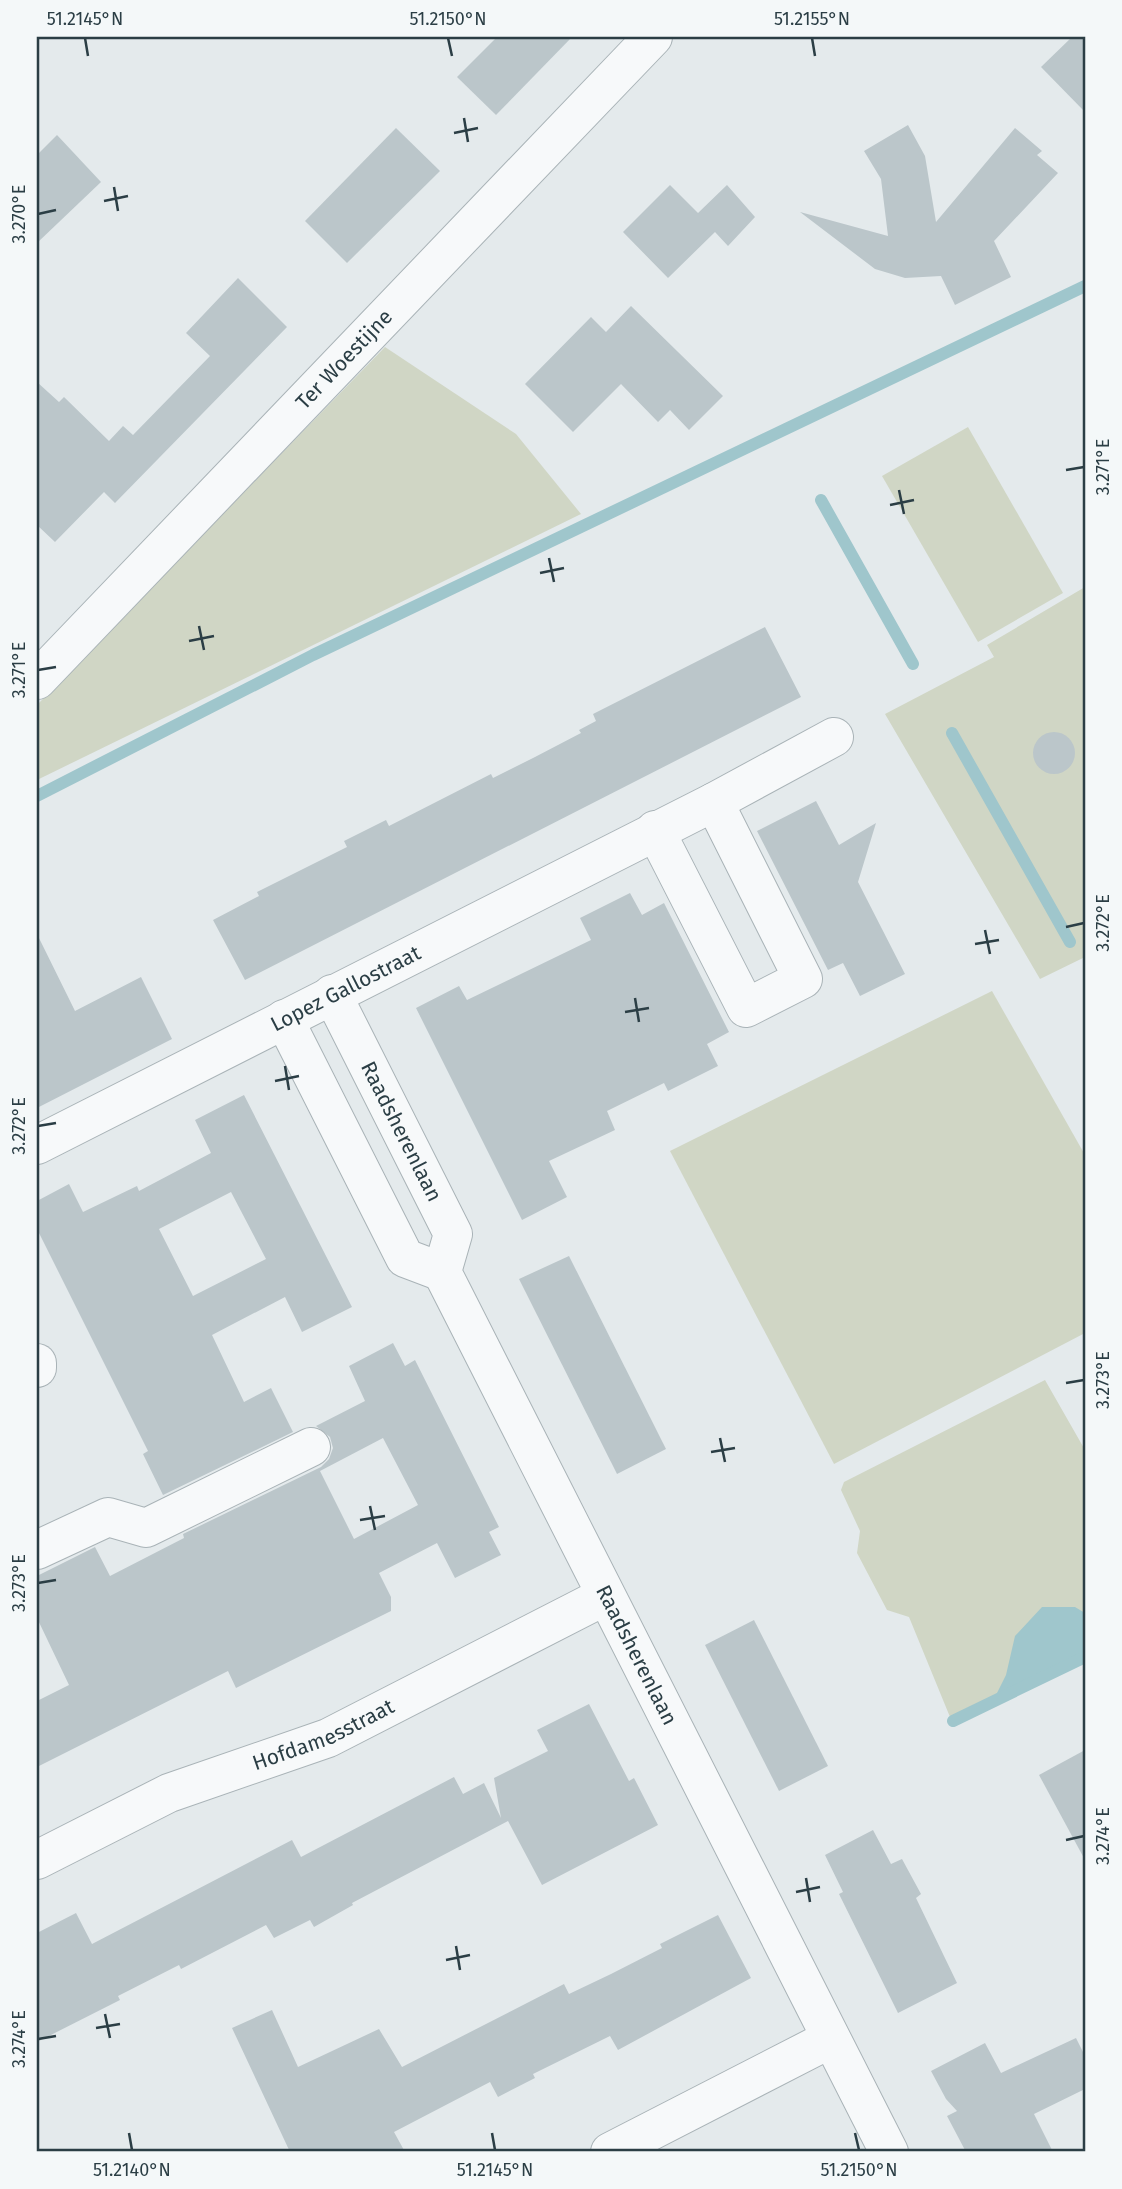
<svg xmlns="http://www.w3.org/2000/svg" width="1122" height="2189" viewBox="0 0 1122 2189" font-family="'Fira Sans',sans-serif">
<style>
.green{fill:#d0d6c5}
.water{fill:#9fc6cc}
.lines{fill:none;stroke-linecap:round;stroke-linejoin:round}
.stream{stroke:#9fc6cc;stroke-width:12}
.building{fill:#bbc6ca;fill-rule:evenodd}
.minor-casing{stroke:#a9b3b7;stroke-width:40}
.minor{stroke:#f7f9fa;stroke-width:38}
.ticks{fill:none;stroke:#2b3e45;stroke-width:2.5}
.labels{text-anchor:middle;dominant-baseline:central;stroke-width:5;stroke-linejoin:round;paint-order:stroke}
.street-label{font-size:21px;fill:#2b3e45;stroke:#f4f8f9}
.neatline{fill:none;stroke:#2b3e45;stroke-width:2.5}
.ticks-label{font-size:18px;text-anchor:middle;fill:#2b3e45}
</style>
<rect width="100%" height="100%" fill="#e4eaec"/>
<g class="green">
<path d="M385 347 516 434 581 514 37 780V705Z"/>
<path d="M968 427 1063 593 978 642 882 476Z"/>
<path d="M1085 587V957L1040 979 885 714 994 657 987 645Z"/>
<path d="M992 991 1085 1155V1333L834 1464 670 1151Z"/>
<path d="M1045 1380 1085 1450V1653L950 1717 909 1617 887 1610 857 1553 860 1531 841 1490 844 1482Z"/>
</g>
<path class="water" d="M1042 1607H1075L1085 1613V1657L993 1701 1006 1675 1015 1636Z"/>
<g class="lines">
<g class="stream">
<path d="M821 500 913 664"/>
<path d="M952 733 1070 942"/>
<path d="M37 796 313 655 1085 286"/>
<path d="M953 1721 1085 1657"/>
</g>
</g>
<g class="building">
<path d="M497 37H572L496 115 457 77Z"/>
<path d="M1072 37H1085V112L1041 67Z"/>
<path d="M908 125 925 156 936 222 1015 128 1042 151 1037 155 1058 173 994 241 1011 277 955 305 941 276 905 278 875 269 800 212 888 236 881 179 864 151Z"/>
<path d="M396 128 440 171 347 263 305 221Z"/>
<path d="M57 135 101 182 37 243V155Z"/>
<path d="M670 185 698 213 727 185 755 217 728 246 715 232 668 278 623 232Z"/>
<path d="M238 278 287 327 115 503 104 492 55 542 37 525V382L59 402 64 397 109 441 123 426 133 435 210 356 186 333Z"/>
<path d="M631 306 723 396 689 430 670 410 658 422 621 384 573 432 525 384 591 317 606 332Z"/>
<path d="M765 627 801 697 245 980 213 920 259 896 257 892 347 847 344 841 386 820 389 826 491 774 493 778 535 757 581 733 579 730 596 721 593 714Z"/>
<circle cx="1054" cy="753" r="21"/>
<path d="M816 801 839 845 876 823 858 882 905 974 860 996 843 963 828 970 757 831Z"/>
<path d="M630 893 642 915 664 903 729 1032 707 1044 718 1066 668 1091 664 1083 607 1111 615 1130 549 1161 567 1197 522 1220 416 1008 459 986 467 1000 591 940 580 918Z"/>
<path d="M37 934 75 1011 141 977 172 1039 37 1108Z"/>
<path d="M244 1095 352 1307 302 1332 285 1297 212 1335 244 1402 271 1388 293 1432 163 1495 143 1454 148 1451 37 1229V1201L69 1184 83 1212 137 1186 139 1191 211 1153 195 1120ZM231 1192 266 1259 193 1296 159 1229Z"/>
<path d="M569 1256 666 1449 617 1474 519 1279Z"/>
<path d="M393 1343 405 1366 415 1360 499 1527 489 1532 501 1555 455 1578 437 1543 379 1573 391 1597V1611L236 1688 228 1671 37 1767V1701L69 1685 37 1618V1576L95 1547 110 1576 184 1538 183 1534 321 1467 329 1459 333 1448 330 1437 316 1426 365 1401 349 1366ZM383 1438 418 1505 354 1539 320 1471Z"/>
<path d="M754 1620 828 1766 779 1791 705 1645Z"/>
<path d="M589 1704 629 1781 634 1778 658 1825 542 1885 508 1821 352 1903 353 1905 314 1927 310 1920 274 1938 266 1925 181 1969 179 1965 118 1996 120 2000 37 2042V1933L76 1913 92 1944 292 1840 301 1857 454 1777 463 1794 484 1783 501 1818 494 1778 548 1751 537 1730Z"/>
<path d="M1085 1750V1860L1039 1775Z"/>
<path d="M873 1830 891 1864 902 1859 921 1894 916 1898 957 1983 898 2013 839 1894 843 1892 825 1855Z"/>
<path d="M718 1915 751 1978 618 2050 610 2036 533 2074 535 2078 498 2097 490 2082 394 2132 405 2152H290L232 2028 272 2010 298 2067 379 2029 402 2067 564 1984 569 1994 611 1974 662 1948 660 1944Z"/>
<path d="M1076 2038 1085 2056V2089L1034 2114 1053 2152H966L947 2116 957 2111 946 2099 931 2071 985 2043 1001 2073Z"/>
</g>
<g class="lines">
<g class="minor-casing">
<g id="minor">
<path id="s1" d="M37 680 653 37"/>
<path d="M655 830 746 1008 803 979 714 802"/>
<path id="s2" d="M332 994 453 1234 442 1272 889 2152"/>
<path d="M284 1019 405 1258 442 1272"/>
<path id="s3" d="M37 1145 714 802 834 737"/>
<path d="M37 1363V1368"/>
<path d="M37 1550 108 1517 146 1528 311 1447"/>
<path id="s4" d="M37 1860 169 1793 328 1738 605 1596"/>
<path d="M610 2152 830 2039"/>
</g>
</g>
<use href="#minor" class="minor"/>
</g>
<path class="ticks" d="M85 38 88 56M448 38 452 56M812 38 815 56M464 118 468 142M454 133 478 128M114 187 118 211M104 201 128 196M38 214 56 210M1066 470 1084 467M899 490 904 514M890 505 914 500M549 558 554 582M540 573 564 568M199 626 204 650M189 641 214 636M38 670 56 667M1066 927 1084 923M985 930 990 954M975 944 999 940M635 998 639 1022M625 1012 649 1008M285 1066 289 1090M275 1081 299 1076M38 1126 56 1123M1066 1383 1084 1380M720 1438 725 1462M711 1452 735 1448M370 1506 375 1530M360 1520 385 1516M38 1583 56 1580M1066 1840 1084 1836M806 1878 810 1902M796 1892 820 1887M456 1946 460 1970M446 1960 470 1955M105 2014 110 2038M96 2028 120 2024M38 2039 56 2036M129 2133 132 2150M492 2133 495 2150M855 2133 859 2150"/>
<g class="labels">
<g class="street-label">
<text stroke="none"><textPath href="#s1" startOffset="444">Ter Woestijne</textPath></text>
<text stroke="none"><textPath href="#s3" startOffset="346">Lopez Gallostraat</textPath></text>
<text stroke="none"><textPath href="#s2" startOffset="154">Raadsherenlaan</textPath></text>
<text stroke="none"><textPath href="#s2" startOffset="738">Raadsherenlaan</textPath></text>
<text stroke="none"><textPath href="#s4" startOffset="313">Hofdamesstraat</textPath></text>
</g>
</g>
<rect width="1122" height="2189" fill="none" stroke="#f4f8f9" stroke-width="77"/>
<rect x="38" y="38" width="1046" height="2112" class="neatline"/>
<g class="ticks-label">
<text x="85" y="25">51.2145°N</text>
<text x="448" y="25">51.2150°N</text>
<text x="812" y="25">51.2155°N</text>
<text transform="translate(19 214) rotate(-90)" y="6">3.270°E</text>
<text transform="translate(1103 467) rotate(-90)" y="6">3.271°E</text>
<text transform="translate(19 670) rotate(-90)" y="6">3.271°E</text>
<text transform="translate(1103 923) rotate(-90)" y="6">3.272°E</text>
<text transform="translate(19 1126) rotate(-90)" y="6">3.272°E</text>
<text transform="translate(1103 1380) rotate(-90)" y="6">3.273°E</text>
<text transform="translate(19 1583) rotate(-90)" y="6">3.273°E</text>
<text transform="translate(1103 1836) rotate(-90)" y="6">3.274°E</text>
<text transform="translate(19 2039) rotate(-90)" y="6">3.274°E</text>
<text x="132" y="2176">51.2140°N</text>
<text x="495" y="2176">51.2145°N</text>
<text x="859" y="2176">51.2150°N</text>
</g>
</svg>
